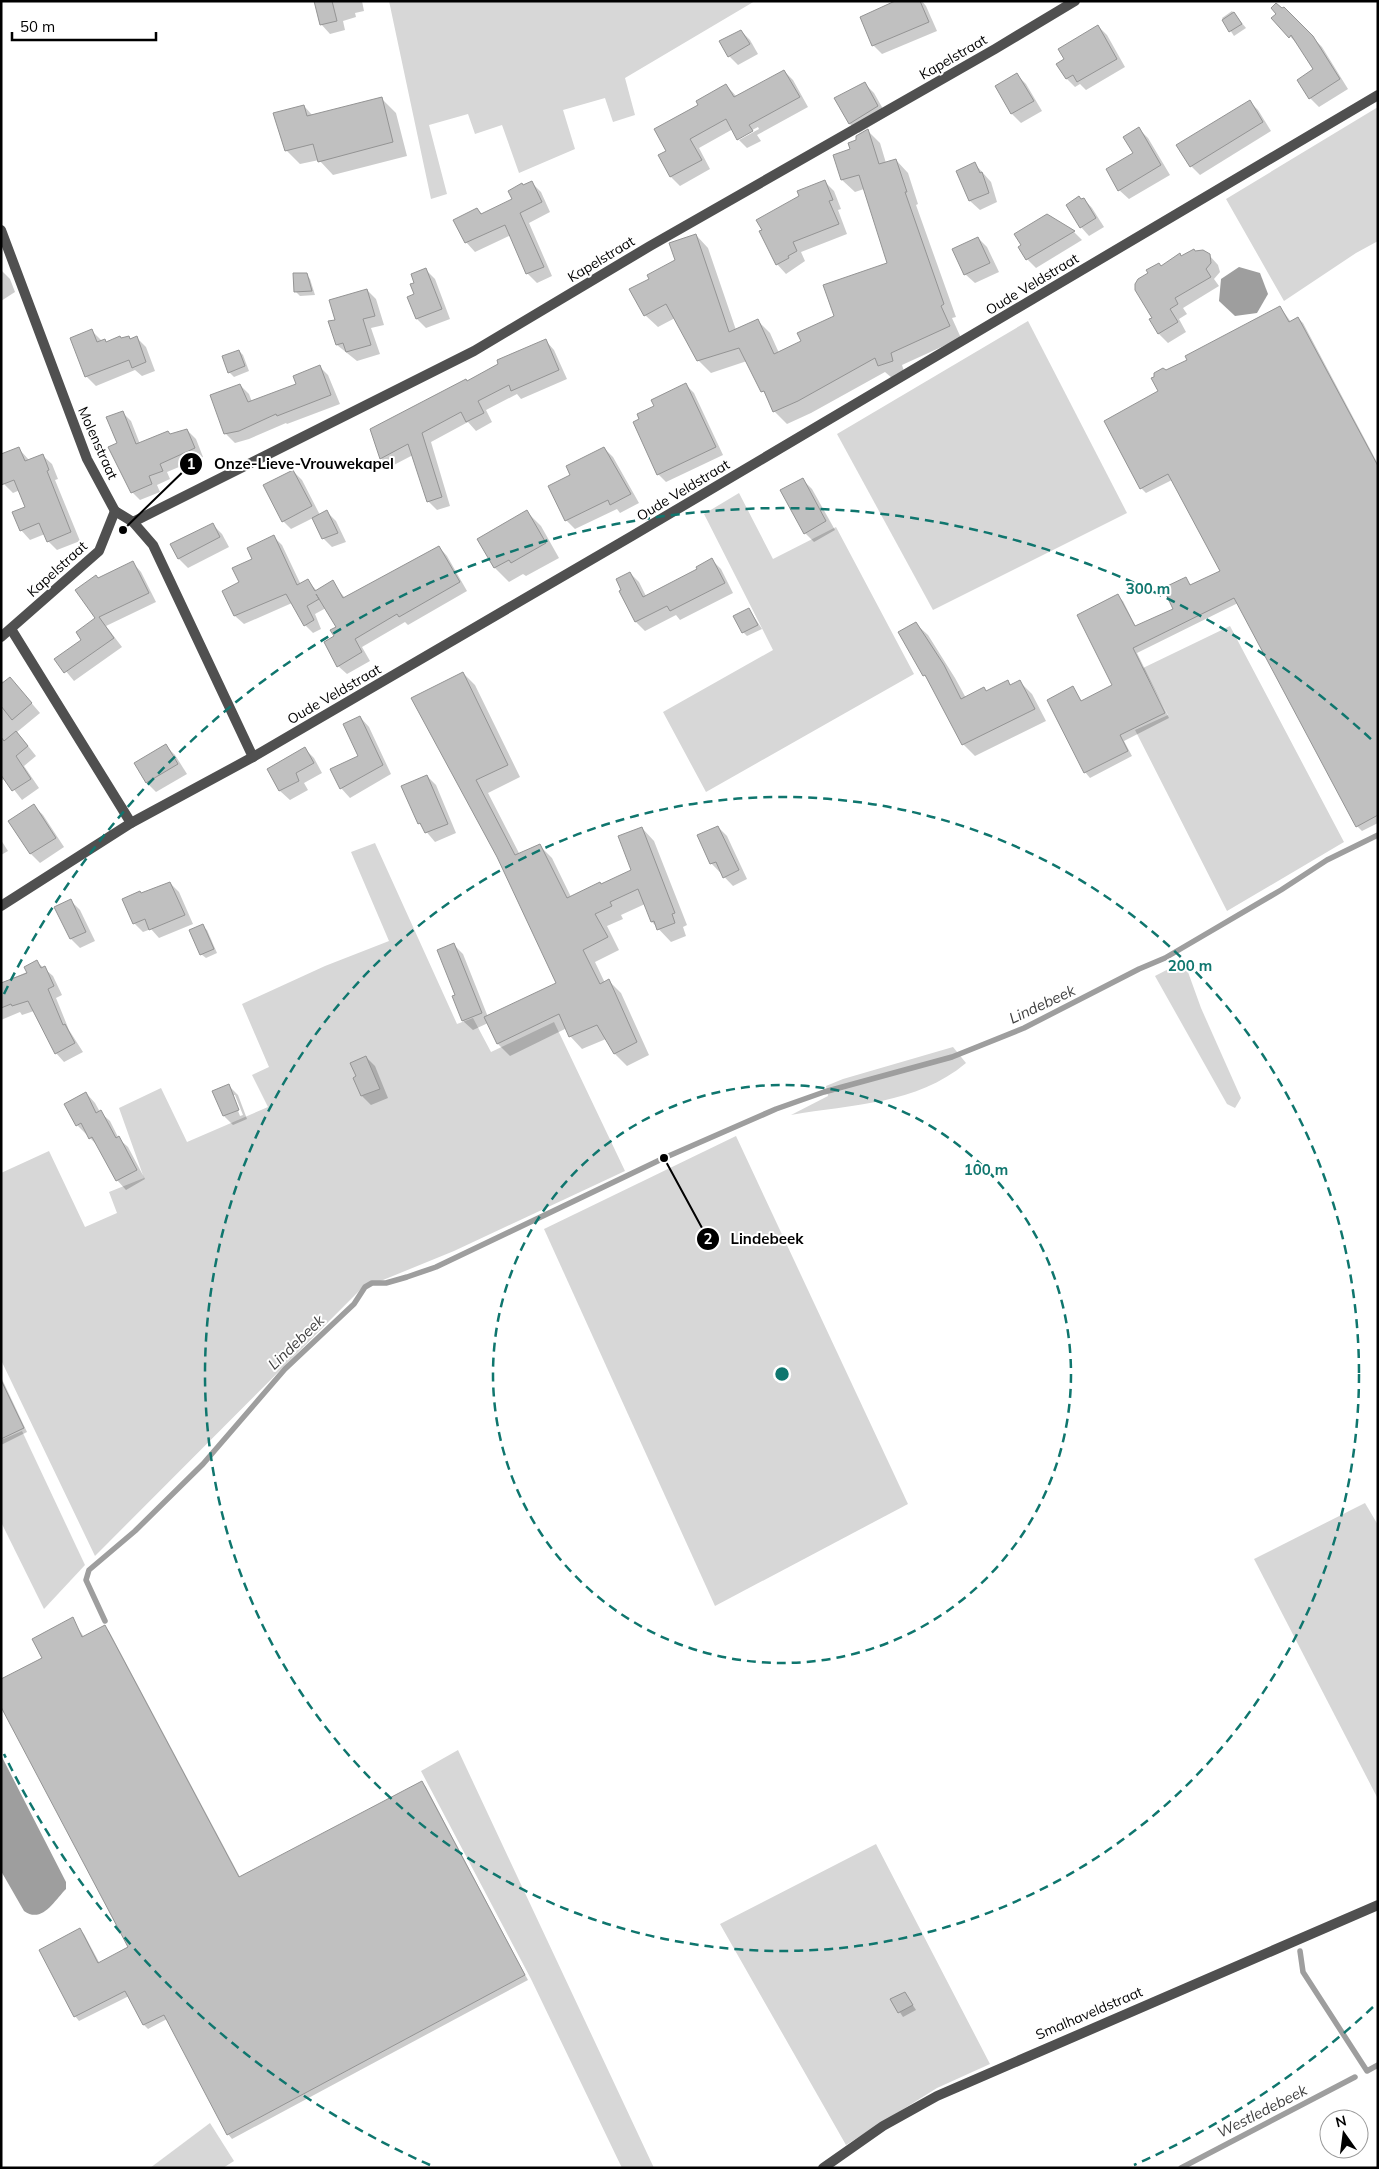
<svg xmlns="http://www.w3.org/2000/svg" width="1379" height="2169" viewBox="0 0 1379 2169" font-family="Mulish,sans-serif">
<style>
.green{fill:#d7d7d7}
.water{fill:#9e9e9e}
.shadow{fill:#0003;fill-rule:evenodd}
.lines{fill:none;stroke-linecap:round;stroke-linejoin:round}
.stream{stroke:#9e9e9e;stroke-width:5.5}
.building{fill:#c0c0c0;stroke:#949494}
.service{stroke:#505050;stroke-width:10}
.minor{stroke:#505050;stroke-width:10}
.ring{fill:none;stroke:#0f766e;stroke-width:2.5;stroke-dasharray:9 6}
.labels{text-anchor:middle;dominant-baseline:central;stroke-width:4;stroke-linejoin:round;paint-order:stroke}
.street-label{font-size:14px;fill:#000;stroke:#fff}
.water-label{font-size:15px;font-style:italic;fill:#3f3f3f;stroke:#fff}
.centre{fill:#0f766e;stroke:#fff;stroke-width:2.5}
.ring-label{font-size:15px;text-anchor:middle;font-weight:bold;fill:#0f766e;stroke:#fff;stroke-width:4;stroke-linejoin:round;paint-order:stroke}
.leader{fill:none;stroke:#000;stroke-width:2}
.callout-dot{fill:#000;stroke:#fff;stroke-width:2}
.mark-label{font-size:15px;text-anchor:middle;font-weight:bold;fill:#fff}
.callout-label{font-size:15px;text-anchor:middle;font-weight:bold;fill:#000;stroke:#fff;stroke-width:4;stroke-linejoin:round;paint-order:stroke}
</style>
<rect width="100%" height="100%" fill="#fff"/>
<g class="green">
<path d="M389 1H755L625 78 635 115 613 122 605 98 563 110 575 149 519 173 502 125 475 134 468 114 429 125 447 194 431 199Z"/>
<path d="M1378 107V241L1356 253 1284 301 1226 199Z"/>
<path d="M1028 321 1127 513 933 610 837 434Z"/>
<path d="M739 493 773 559 836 527 914 674 706 792 663 712 773 650 704 514Z"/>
<path d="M1230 626 1344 842 1227 911 1135 730 1168 715 1143 668Z"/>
<path d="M375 843 457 1024 473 1018 491 1052 554 1022 625 1171 454 1251 361 1289 95 1556 1 1360V1173L49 1151 85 1227 117 1213 109 1192 144 1178 119 1108 161 1088 187 1142 268 1107 252 1075 269 1067 242 1004 325 966 389 941 351 852Z"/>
<path d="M1184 961 1201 1008 1241 1098 1235 1108 1227 1104 1155 976Z"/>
<path d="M953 1047 966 1063C916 1105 852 1104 791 1115L828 1096 826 1086 843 1079Z"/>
<path d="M736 1136 908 1504 715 1606 544 1229Z"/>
<path d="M22 1431 85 1565 44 1609 1 1522V1440Z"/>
<path d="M1365 1503 1378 1525V1799L1254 1559Z"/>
<path d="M458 1750 654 2168H622L531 1979 421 1771Z"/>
<path d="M876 1844 990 2064 937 2088 846 2145 720 1924Z"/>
<path d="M210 2123 234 2161 223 2168H150Z"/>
</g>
<g class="water">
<path d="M1239 267 1260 273 1268 294 1257 313 1235 316 1219 301 1221 279Z"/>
<path d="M1 1755 66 1882V1889C54 1901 42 1924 24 1911L1 1871Z"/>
</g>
<g class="shadow">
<path d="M315 1H362L364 11 355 13 356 17 343 21 345 30 330 34 321 24Z"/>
<path d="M907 1H922L926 6 937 31 882 54 873 45Z"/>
<path d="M1284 8 1322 47 1348 89 1319 107 1310 98 1315 70 1300 47 1273 18Z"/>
<path d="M1232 11 1246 28 1234 36 1222 18Z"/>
<path d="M1098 26 1107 35 1125 67 1086 90 1080 84 1075 87 1067 79 1058 64 1065 60Z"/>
<path d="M741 31 750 40 758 54 738 65 729 56Z"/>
<path d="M784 71 793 80 808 107 757 135 761 141 747 148 738 139 733 129 699 148 710 169 680 186 671 177 660 156 668 151 700 105 726 85 737 97ZM758 127 759 129 739 140V137Z"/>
<path d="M1017 75 1026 84 1042 111 1021 123 1012 114Z"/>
<path d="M865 84 874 93 887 116 859 133 850 124 836 98Z"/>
<path d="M382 99 396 113 407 156 333 175 319 160 300 164 286 150 304 106 313 116Z"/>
<path d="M1249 101 1258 110 1271 131 1200 175 1191 166Z"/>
<path d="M1139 129 1148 138 1170 175 1129 199 1119 190 1107 170 1134 154Z"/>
<path d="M868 131 880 143 886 163 896 160 908 173 918 204 916 205 956 317 952 318 961 338 902 365 905 374 892 378 885 372 811 413 787 424 774 411 747 361 711 373 698 360 675 318 658 327 645 315 651 279 676 261 696 235 708 248 736 330 757 320 770 333 779 353 802 342 836 317 889 264 864 189 855 192 842 180 834 156 852 150 857 141Z"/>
<path d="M975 164 991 182 997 202 980 210 970 201 957 172Z"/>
<path d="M825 182 834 191 841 209 838 210 847 234 801 252 805 261 786 274 777 264Z"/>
<path d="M532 183 541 192 550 212 529 223 552 276 537 283 527 273 511 235 475 252 466 242 477 209 483 215 514 199 524 186Z"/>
<path d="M1084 199 1092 208 1104 227 1089 236 1081 227 1082 200Z"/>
<path d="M1047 215 1074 232 1082 240 1036 268 1027 259Z"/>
<path d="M978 238 987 247 999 272 975 283 965 274Z"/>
<path d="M1196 252 1209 255 1218 265 1220 272 1214 279 1219 286 1183 308 1187 314 1179 319 1186 332 1168 343 1159 334 1151 320 1154 318 1161 267Z"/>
<path d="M1 270 10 279 15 292 1 301Z"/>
<path d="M426 270 435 279 450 319 426 328 417 319 415 295Z"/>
<path d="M306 274 310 279 315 295 300 296 295 291Z"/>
<path d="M367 290 376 299 384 325 371 328 380 354 357 361 337 345 330 322 337 321Z"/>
<path d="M1280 307 1291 322 1298 318 1303 323 1378 464V823L1362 831 1357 826 1238 603 1137 653 1169 718 1124 741 1132 756 1090 778 1085 772 1048 700 1073 688 1082 702 1114 686 1118 596 1123 601 1136 627 1175 609 1186 579 1192 586 1221 572 1172 480 1146 493 1141 488 1159 392 1166 372Z"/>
<path d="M92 331 102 341 105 340 107 343 129 337 132 340 137 338 146 347 155 371 142 376 135 370 96 386 86 376Z"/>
<path d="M546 341 554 350 567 379 521 399 517 394 486 410 492 422 476 431 468 422 431 442 450 506 437 510 428 501 413 455 390 467 381 458 467 382Z"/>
<path d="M239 351 243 355 249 371 234 377 229 372Z"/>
<path d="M319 366 328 375 340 404 287 424 286 423 249 439 235 443 225 433 240 385 249 394 252 402 297 385Z"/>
<path d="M686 385 694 393 723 455 666 482 658 474Z"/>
<path d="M122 412 131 421 140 444 187 430 196 439 203 457 167 472 170 479 157 485 160 492 140 500 132 492 118 444Z"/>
<path d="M604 448 613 457 639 503 620 513 617 509 575 529 566 520 572 476Z"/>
<path d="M19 449 29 460 42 455 52 464 58 479 55 480 80 541 57 550 48 541 45 534 30 540 21 530 27 508 20 490 13 493 4 484Z"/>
<path d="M293 471 302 480 320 515 327 512 336 521 346 542 332 547 323 538 313 518 291 529 283 521Z"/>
<path d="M802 479 812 489 835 530 814 542 805 533Z"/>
<path d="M527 512 541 526 559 558 526 576 523 574 509 582 495 568 479 540Z"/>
<path d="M213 525 222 534 229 547 188 568 179 559 172 544Z"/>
<path d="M273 536 282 545 301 585 308 581 317 591 332 582 345 598 439 547 447 556 467 591 408 625 405 622 362 647 370 661 347 674 338 666 335 637 338 627 326 608 315 614 321 629 313 633 305 625 292 603 244 624 235 616 223 592 240 583 254 560Z"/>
<path d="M712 560 721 569 733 593 680 620 676 615 645 631 636 622 630 573 639 582 646 596 699 569Z"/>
<path d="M133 563 141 572 156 602 106 626 122 647 74 681 56 659 83 640 97 619 99 579Z"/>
<path d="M749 609 762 629 747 636 743 632Z"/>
<path d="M916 624 928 635 955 678 966 698 987 692 1007 681 1012 686 1020 682 1032 694 1046 721 975 756 963 744 928 679 924 675Z"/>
<path d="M463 673 475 685 520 777 488 793 520 855 540 846 552 858 571 897 632 871 642 828 654 841 687 925 683 927 686 936 671 942 652 922 645 904 621 915 623 919 607 926 619 950 595 962 605 983 609 981 621 993 649 1055 627 1066 615 1054 606 1039 582 1049 570 1036 567 1028 510 1056 498 1044 488 1023 473 1030 463 1021 454 997 457 996 454 945 463 954 488 1017 558 983 498 857 413 698Z"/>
<path d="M10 678 40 713 17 732 36 756 24 766 39 788 22 800 5 778 1 781V680L4 683Z"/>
<path d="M360 717 369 727 391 774 350 798 341 788 359 756Z"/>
<path d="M166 746 175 755 187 774 156 792 147 783 136 764Z"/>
<path d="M305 749 314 758 322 773 304 783 308 790 290 800 280 791 268 769Z"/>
<path d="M427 776 436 785 456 833 435 842 419 823 403 786Z"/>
<path d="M34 806 43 815 64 847 40 863 31 854 10 822Z"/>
<path d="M718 827 727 836 747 879 733 886 711 863Z"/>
<path d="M1 840 8 851 1 855Z"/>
<path d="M170 883 179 892 193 924 159 938 151 929 143 932 134 923 142 894Z"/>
<path d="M71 901 80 910 95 941 80 948 71 939Z"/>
<path d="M202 926 207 930 217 953 206 958 201 954Z"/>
<path d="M37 962 53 976 62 995 56 998 69 1030 83 1052 64 1062 56 1053 34 1011 22 1015 20 1012 1 1020V983L27 972Z"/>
<path d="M366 1057 375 1066 388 1098 371 1105 362 1096 355 1078 358 1077Z"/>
<path d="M229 1086 238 1095 247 1119 233 1125 224 1116ZM232 1095H235L243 1115 240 1116Z"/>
<path d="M86 1093 95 1103 100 1112 110 1121 119 1139 128 1147 145 1179 126 1190 117 1180 98 1146 77 1125Z"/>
<path d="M1 1377 27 1432 1 1445Z"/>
<path d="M72 1619 84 1637 104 1626 109 1631 240 1877 422 1782 426 1787 528 1980 232 2139 228 2134 167 2019 148 2029 144 2025 129 1996 79 2021 75 2016 80 1930 84 1934 100 1964 130 1948 44 1658Z"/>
<path d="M905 1993 916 2010 903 2017 892 2000Z"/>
</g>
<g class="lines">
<g class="stream">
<path d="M105 1621 86 1580 89 1570 135 1531 203 1464 285 1369 354 1304 365 1287 372 1283H386L407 1277 436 1267 664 1158 776 1109 824 1092 952 1057 1024 1028 1139 969 1165 958 1281 890 1327 860 1378 835"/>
<path d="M1300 1951 1303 1972 1367 2071 1378 2065"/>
<path d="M1181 2168 1355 2077"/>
</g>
</g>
<g class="building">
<path d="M314 1H332L337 21 320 25Z"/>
<path d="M895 1H920L929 22 872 46 860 17Z"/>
<path d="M1276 3 1282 8 1284 7 1313 36 1340 79 1309 99 1297 80 1313 69 1291 35 1289 38 1271 18 1276 14 1271 8Z"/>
<path d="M1234 12 1242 24 1229 32 1222 20Z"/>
<path d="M1098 25 1117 59 1077 82 1073 75 1066 79 1056 64 1064 59 1058 49Z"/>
<path d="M741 30 750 44 728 57 719 41Z"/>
<path d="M784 70 800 97 749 125 753 131 737 140 726 119 690 139 702 160 670 177 658 155 666 151 654 129 698 105 696 101 726 84 734 97Z"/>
<path d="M1017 73 1034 101 1011 114 995 86Z"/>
<path d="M865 82 878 106 849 124 834 98Z"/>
<path d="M382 97 393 142 318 162 313 144 285 151 273 113 304 105 307 116Z"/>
<path d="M1250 100 1263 122 1190 167 1176 145Z"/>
<path d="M1139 127 1161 165 1118 191 1106 169 1133 153 1123 137Z"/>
<path d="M868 129 879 164 896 159 907 192H905L944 304 941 306 950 326 891 353 893 361 878 366 875 358 798 401 773 412 764 391 761 392 739 348 697 361 666 304 644 316 629 289 649 279 647 275 675 260 669 243 696 234 729 332 758 319 774 354 801 341 797 333 834 316 823 285 887 263 859 175 841 180 833 155 850 149 848 143 856 140V136Z"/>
<path d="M975 162 980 173 982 172 989 193 969 201 956 171Z"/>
<path d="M825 180 833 200 829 201 839 224 793 242 797 251 788 256 789 258 776 265 759 231 762 230 756 220 799 196 797 191Z"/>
<path d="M532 181 542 202 520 213 544 267 526 274 505 225 465 243 453 220 477 208 481 214 512 199 508 191 522 183 523 185Z"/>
<path d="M1079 196 1081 199 1084 198 1096 218 1080 228 1066 205Z"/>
<path d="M1047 214 1075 231 1026 260 1018 247 1021 245 1014 234Z"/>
<path d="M978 237 990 263 964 275 952 249Z"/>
<path d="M1194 249 1195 251 1203 250 1210 254 1211 263 1206 269 1211 277 1175 298 1178 304 1170 309 1178 322 1158 334 1149 319 1152 318 1135 290V284L1138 279 1148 273 1146 270 1159 263 1161 266 1180 253 1181 256Z"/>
<path d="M426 268 442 309 416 319 407 297 414 294 410 284 414 283 411 274Z"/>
<path d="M293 273H307L312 291 294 292Z"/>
<path d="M367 289 375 316 363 319 371 345 346 352 343 343 336 345 328 321 335 320 329 300Z"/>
<path d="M1280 306 1289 322 1298 317 1378 466V815L1356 827 1234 598 1133 648 1165 713 1120 735 1128 751 1084 773 1047 700 1073 686 1081 701 1112 685 1077 615 1118 594 1135 626 1173 609 1163 588 1186 577 1190 585 1220 571 1168 474 1140 489 1104 421 1158 391 1151 378 1154 377V373L1163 368 1166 370 1187 360 1185 356Z"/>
<path d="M92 329 97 342 105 339 106 342 120 336 121 338 129 336 130 339 137 336 146 362 132 368 129 360 85 377 70 338Z"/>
<path d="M546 339 559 370 511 391 509 385 478 401 484 413 466 422 461 412 422 433 442 497 427 502 408 444 380 459 370 429 466 379 467 381 498 364 497 360Z"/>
<path d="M239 350 245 366 228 373 222 356Z"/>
<path d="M320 365 331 395 277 416 276 414 239 431 224 434 210 395 240 384 248 402 296 384 293 376Z"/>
<path d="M686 383 716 447 657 475 633 422 639 419 637 414 654 406 651 400Z"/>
<path d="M123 411 136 444 168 431 170 434 187 429 195 448 160 464 163 471 149 476 152 484 131 493 108 447 117 443 106 417Z"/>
<path d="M19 447 25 461 43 454 49 470 47 471 71 532 47 542 39 523 20 531 12 512 25 507 14 480 1 485V454Z"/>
<path d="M604 447 631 494 610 505 608 500 565 521 548 486 570 475 566 466Z"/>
<path d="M293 470 312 506 282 522 263 485Z"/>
<path d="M803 478 826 521 804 534 780 490Z"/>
<path d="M327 510 338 533 322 539 312 518Z"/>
<path d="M527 510 546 543 511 563 509 560 494 568 477 539Z"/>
<path d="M213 523 220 537 178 559 170 544Z"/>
<path d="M274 535 297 585 308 579 315 591 333 580 343 598 439 546 460 582 399 617 397 614 355 639 362 652 337 667 324 642 334 636 330 630 336 627 316 594 319 599 307 606 314 620 304 626 286 594 234 616 222 591 239 582 232 568 252 559 247 548Z"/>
<path d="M712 558 725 583 670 611 667 606 635 622 619 591 621 590 616 579 630 572 643 597 697 569 696 567Z"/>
<path d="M133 561 149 593 99 617 114 638 64 673 54 659 81 640 76 632 95 618 75 590 96 575 98 578Z"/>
<path d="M749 608 758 625 742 633 733 616Z"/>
<path d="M916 622 944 665 961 699 984 687 986 691 1008 680 1010 685 1020 680 1035 709 962 745 925 675 923 676 898 632Z"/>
<path d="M463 672 508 765 476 780 515 855 540 844 567 898 600 882 601 884 631 870 618 836 642 827 675 913 672 914 675 923 657 930 654 921 651 922 638 889 610 902 612 906 595 914 608 937 583 950 600 984 609 979 637 1042 614 1054 597 1025 569 1037 559 1014 497 1044 484 1017 556 983 497 857 411 698Z"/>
<path d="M10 677 32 703 12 720 1 706V684Z"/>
<path d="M360 716 383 765 340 789 330 769 358 756 343 724Z"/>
<path d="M16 731 28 746 16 756 31 779 12 791 1 775V737L4 741Z"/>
<path d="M166 744 178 764 146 783 134 763Z"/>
<path d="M305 747 314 763 296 773 299 781 279 791 267 769Z"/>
<path d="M427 775 448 824 425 833 420 823 418 824 401 786Z"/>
<path d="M34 804 56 838 30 854 8 821Z"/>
<path d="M718 826 739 870 723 878 716 862 710 864 697 835Z"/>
<path d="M170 882 185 915 149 930 145 919 133 924 122 899 140 891 141 893Z"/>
<path d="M71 899 86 932 70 939 54 907Z"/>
<path d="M203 924 214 949 200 955 189 930Z"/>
<path d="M454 943 482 1013 462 1021 452 996 455 995 437 950Z"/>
<path d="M37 960 41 968 45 966 54 986 48 989 63 1025 65 1024 75 1043 55 1054 28 1001 12 1006 11 1004 1 1008V983L27 973 24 967Z"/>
<path d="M366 1056 380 1089 361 1096 353 1078 356 1076 350 1063Z"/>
<path d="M229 1084 239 1110 223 1116 212 1091Z"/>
<path d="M86 1092 96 1113 101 1110 116 1138 119 1136 137 1170 116 1181 92 1137 89 1139 81 1123 76 1126 64 1104Z"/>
<path d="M1 1380 24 1428 1 1439Z"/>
<path d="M73 1617 82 1637 105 1625 239 1877 422 1781 525 1975 227 2135 164 2015 143 2025 125 1991 74 2017 39 1950 80 1928 98 1963 128 1947 1 1707V1679L42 1658 32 1639Z"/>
<path d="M905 1992 913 2005 898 2013 890 1999Z"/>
</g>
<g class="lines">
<path class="service" d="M11 629 131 823"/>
<g class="minor">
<path d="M1 230 87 459 115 511 133 522 153 545 253 757"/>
<path d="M133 522 474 351 650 246 995 49 1075 1"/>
<path d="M1 637 99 551 115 511"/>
<path d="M1 906 131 823 253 757 632 536 1378 95"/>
<path d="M823 2168 883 2126 937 2096 1378 1905"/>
</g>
</g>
<g class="ring">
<circle cx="782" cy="1374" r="289"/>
<circle cx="782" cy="1374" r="577"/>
<path d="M1373 2007A866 866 0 0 1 1134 2165M430 2165A866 866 0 0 1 4 1754M4 994A866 866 0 0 1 1373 741"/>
</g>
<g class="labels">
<g class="street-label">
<text transform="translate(953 57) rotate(-30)">Kapelstraat</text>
<text transform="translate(601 259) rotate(-31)">Kapelstraat</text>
<text transform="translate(1032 284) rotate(-31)">Oude Veldstraat</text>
<text transform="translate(98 443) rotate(66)">Molenstraat</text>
<text transform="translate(683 490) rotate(-31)">Oude Veldstraat</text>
<text transform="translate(57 569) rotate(-42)">Kapelstraat</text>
<text transform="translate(334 694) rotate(-30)">Oude Veldstraat</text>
<text transform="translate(1089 2013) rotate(-23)">Smalhaveldstraat</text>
</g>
<g class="water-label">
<text transform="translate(1042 1004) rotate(-25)">Lindebeek</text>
<text transform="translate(296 1342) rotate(-44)">Lindebeek</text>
<text transform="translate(1262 2111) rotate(-27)">Westledebeek</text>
</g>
</g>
<circle cx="782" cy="1374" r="8" class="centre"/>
<g class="ring-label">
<text x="1148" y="594">300 m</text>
<text x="1190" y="971">200 m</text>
<text x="986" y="1175">100 m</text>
</g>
<path class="leader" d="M123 530L191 464M664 1158L708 1239"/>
<g class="callout-dot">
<circle cx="123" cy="530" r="5"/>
<circle cx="664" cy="1158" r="5"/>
<circle cx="191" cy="464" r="12"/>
<circle cx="708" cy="1239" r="12"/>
</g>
<g class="mark-label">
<text x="191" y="469">1</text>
<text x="708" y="1244">2</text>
</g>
<g class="callout-label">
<text x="304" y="469">Onze-Lieve-Vrouwekapel</text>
<text x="767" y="1244">Lindebeek</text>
</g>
<rect width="1379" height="2169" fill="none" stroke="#000000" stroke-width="5"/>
<g transform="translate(1344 2134) rotate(346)"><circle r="24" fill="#ffffff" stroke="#999999"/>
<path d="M0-4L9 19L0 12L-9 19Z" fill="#000000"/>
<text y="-8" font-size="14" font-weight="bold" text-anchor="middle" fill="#000000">N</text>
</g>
<path d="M12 32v8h144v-8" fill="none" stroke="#000000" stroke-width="2.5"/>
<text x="20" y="32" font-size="15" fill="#000000" stroke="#ffffff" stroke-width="4" paint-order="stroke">50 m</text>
</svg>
